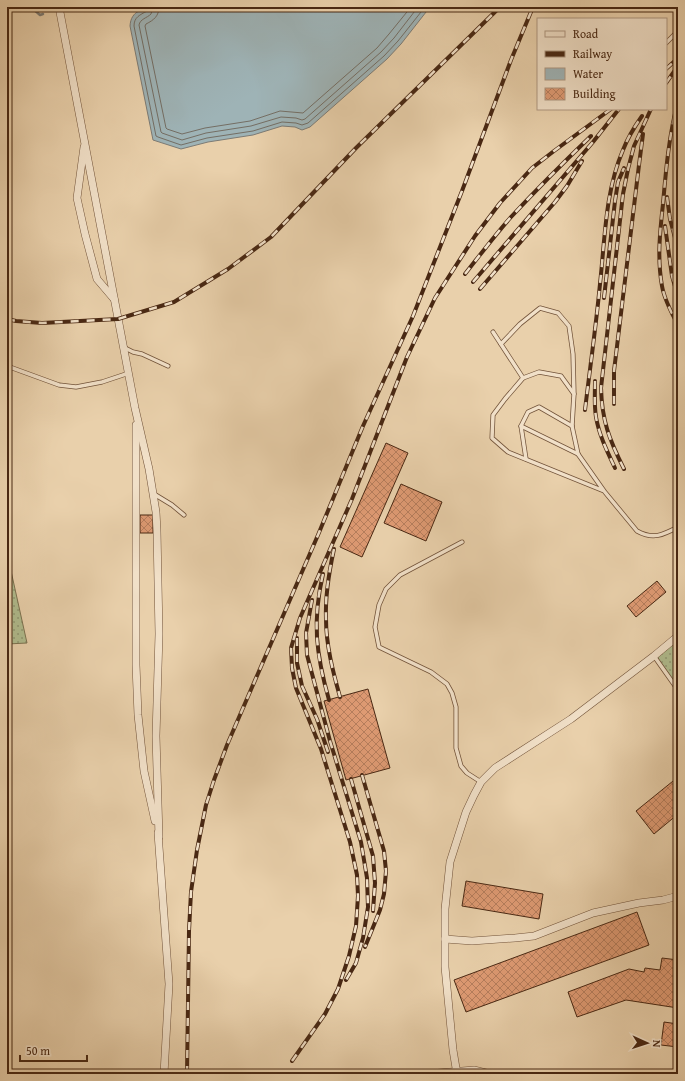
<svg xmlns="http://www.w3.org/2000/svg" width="685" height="1081" viewBox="0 0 685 1081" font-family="'Gentium Book Plus',serif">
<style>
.grass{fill:url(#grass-dots);stroke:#7c7250}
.water{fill:#9eb3b6;stroke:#7c7b75}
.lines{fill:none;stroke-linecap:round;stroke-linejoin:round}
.shore{stroke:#746e64;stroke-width:1}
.stream{stroke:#7c7b75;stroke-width:2.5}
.building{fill:url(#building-cross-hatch);stroke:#492813}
.lane-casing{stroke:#715239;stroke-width:5}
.street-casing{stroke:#715239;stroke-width:8}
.lane{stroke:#f1e0c8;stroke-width:3.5}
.street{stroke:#f1e0c8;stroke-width:7}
.rail-casing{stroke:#492813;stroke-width:4}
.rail{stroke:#f1e0c8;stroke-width:2.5;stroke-dasharray:8;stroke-linecap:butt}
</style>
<defs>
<pattern id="grass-dots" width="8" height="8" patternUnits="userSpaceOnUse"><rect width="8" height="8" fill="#b0bc8e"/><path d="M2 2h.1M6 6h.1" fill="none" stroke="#919973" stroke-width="1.8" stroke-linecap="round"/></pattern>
<pattern id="building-cross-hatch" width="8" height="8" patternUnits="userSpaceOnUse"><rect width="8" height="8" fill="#de9a73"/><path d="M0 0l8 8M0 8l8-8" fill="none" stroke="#b67e5d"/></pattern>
</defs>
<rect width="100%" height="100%" fill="#e9d0ab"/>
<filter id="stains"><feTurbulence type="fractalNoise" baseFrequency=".005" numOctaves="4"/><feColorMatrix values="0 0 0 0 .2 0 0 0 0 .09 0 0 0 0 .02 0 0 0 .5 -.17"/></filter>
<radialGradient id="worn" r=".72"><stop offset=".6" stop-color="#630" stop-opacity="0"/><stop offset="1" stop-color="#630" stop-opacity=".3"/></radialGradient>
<g class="grass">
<path d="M7 553 27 643 7 644Z"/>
<path d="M678 637V688L656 656Z"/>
</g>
<path class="water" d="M156 7H430L401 44 387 59 310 127 302 130 295 127 282 126 253 135 208 142 181 149 153 140 130 26C131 10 143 9 156 7Z"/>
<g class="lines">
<g class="shore">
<path d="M148 7 147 11C140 15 134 17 134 26L156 136 158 137 181 145 207 138 253 131 282 122 296 123 302 125 308 123 384 56 398 41 425 7"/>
<path d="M153 7 151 14C147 18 140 19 139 25L161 132 162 133 182 140 206 133 251 126 281 117 296 118 302 120 305 119 381 52 394 38 418 7"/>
<path d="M159 7C159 16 154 20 146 24L145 26 166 128 167 129 182 134 205 128 250 121 280 111 303 113 377 48 389 34 411 7"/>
</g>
<path class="stream" d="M31 7 40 15 43 14"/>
</g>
<g class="building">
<path d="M386 443 408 453 362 557 340 547Z"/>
<path d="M401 484 442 502 426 541 384 523Z"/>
<rect x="140" y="515" width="13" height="18"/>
<path d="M657 581 666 592 636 617 627 606Z"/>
<path d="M368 689 390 768 346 780 324 701Z"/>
<path d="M678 777V814L654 834 636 811Z"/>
<path d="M466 881 543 894 539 919 462 906Z"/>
<path d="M637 912 649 945 466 1012 454 980Z"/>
<path d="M662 958 678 960V1008L626 1000 577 1017 568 992 629 969 644 972 645 968 660 970Z"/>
<path d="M664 1022 678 1024V1047L661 1045Z"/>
</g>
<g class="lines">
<g class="lane-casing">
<g id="lane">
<path d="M666 43 678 31"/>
<path d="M493 332 523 378"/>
<path d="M501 344 520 324 540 308 558 313 569 326 573 354 574 394"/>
<path d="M125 348 133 352 142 354 168 366"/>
<path d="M7 366 59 385 76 387 102 382 129 373"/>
<path d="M521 426 578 454"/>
<path d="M526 459 521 426 528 412 539 407 572 426"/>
<path d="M604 491 508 452 492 438 493 415 505 399 523 378 539 372 561 376 574 394 572 426 578 454 604 491 637 531C653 540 663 535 678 527"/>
<path d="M154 494 172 505 184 515"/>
<path d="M462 542 400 575 386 589 379 605 375 627 379 647 431 672 447 684 452 693 456 707V748L461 766 467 773 481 782"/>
<path d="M654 656 678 690"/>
</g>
</g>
<g class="street-casing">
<g id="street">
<path d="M59 7 135 408 149 469 156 512 157 531 159 634 156 736 159 837"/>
<path d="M84 147 77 198 85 234 97 279 114 299"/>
<path d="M136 425V665L138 715 144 771 155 821"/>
<path d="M158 833 169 984 164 1074"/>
<path d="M445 939 472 941 515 938 534 936 593 913 639 903 663 900 678 896"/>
<path d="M426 1074 474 1070 490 1074"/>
<path d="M457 1074 453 1050 445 967V909L450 862 466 812 474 795 481 782 495 768 571 719 654 656 678 636"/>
</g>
</g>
<use href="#lane" class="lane"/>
<use href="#street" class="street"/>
<g class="rail-casing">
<g id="rail">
<path d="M666 69 678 58"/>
<path d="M666 83 678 66"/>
<path d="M678 101C669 135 666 169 663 204 660 231 657 258 662 286 664 298 672 314 678 325"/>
<path d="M667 197 670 219 678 249"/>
<path d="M665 226 672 276 678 297"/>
<path d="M465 274C480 255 495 235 511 217 537 189 564 162 591 136"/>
<path d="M473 282 593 142 619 109"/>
<path d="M480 289 555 202 567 186 582 161"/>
<path d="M604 298 615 201 618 182 624 168"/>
<path d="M7 319 16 321 42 323 118 319 174 302 228 269 271 237 356 148 500 7"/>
<path d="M595 381C595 393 594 405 596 417 599 435 607 451 615 468"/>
<path d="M614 404V371L639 165 643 134"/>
<path d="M585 410C590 368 596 326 600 284 605 239 605 192 623 150 628 137 635 126 642 116"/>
<path d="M624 469C609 439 602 421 601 388L623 194 628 169 634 146 651 109"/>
<path d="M334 549C329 572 325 595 326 619 326 645 333 672 340 697"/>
<path d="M323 574C312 621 316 654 329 700"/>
<path d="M312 600 306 633 307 655 330 741 361 842 367 878 368 907 363 938 356 963 346 980"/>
<path d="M297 638V663L302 686 317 719 328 752"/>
<path d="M362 775 384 851 386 871 384 894 380 910 365 947"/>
<path d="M351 779 373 856 375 883 373 911"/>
<path d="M292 1061 325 1014 338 989 349 956 356 926 358 896 357 875 350 842 321 749 296 688 292 668 291 648 300 618 352 499 407 357 435 298 475 236 500 203 532 168 554 151 611 109"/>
<path d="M187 1074 189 931 191 892 197 850 206 805 214 780 227 745 318 535 363 426 413 316 462 191 511 60 533 7"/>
</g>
</g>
<use href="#rail" class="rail"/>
</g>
<rect width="685" height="1081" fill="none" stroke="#e9d0ab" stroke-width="24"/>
<rect x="8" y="8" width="669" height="1065" fill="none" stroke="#492813" stroke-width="2"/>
<rect x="12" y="12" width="661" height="1057" fill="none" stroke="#492813"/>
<rect x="537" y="18" width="130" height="92" fill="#f1e0c8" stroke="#ae9680"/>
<rect x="545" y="31" width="20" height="6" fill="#f1e0c8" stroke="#ae9680"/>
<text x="573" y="38" font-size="12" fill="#492813">Road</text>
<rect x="545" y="51" width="20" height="6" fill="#492813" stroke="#ae9680"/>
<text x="573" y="58" font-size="12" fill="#492813">Railway</text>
<rect x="545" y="68" width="20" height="12" fill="#9eb3b6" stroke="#ae9680"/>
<text x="573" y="78" font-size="12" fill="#492813">Water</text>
<rect x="545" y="88" width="20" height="12" fill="url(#building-cross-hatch)" stroke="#ae9680"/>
<text x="573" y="98" font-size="12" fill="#492813">Building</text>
<g transform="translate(647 1043) rotate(93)" stroke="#f1e0c8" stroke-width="3" paint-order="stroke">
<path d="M0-3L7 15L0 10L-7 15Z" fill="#492813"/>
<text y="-6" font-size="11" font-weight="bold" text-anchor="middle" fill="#492813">N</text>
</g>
<path d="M20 1055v6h67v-6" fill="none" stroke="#492813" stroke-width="2"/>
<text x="26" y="1055" font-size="12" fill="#492813" stroke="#f1e0c8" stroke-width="3" paint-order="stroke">50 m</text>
<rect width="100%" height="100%" filter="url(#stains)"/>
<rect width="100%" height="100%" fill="url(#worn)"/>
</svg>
